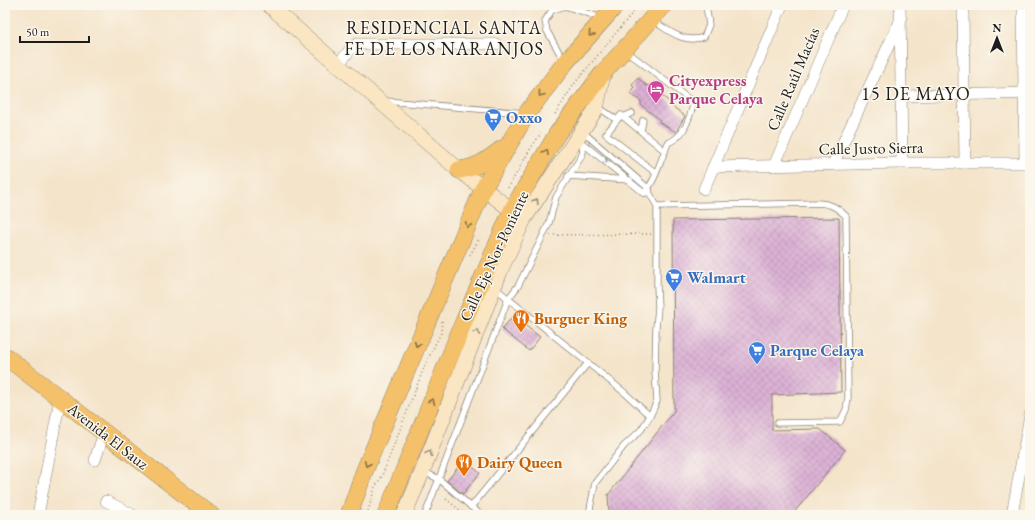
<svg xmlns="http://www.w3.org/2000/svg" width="1035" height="520" viewBox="0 0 1035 520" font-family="'EB Garamond',serif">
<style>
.building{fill:url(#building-cross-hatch)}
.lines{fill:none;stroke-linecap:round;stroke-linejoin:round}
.lane-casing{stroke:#888073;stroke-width:7}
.street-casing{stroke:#888073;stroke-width:12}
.secondary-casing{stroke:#888073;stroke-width:16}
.primary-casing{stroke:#888073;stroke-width:18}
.path{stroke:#888073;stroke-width:1.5;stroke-dasharray:1 3;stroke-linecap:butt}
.lane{stroke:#fff;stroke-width:5.5}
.street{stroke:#fff;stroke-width:11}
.secondary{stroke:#fbe6c3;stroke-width:15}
.primary{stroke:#f4c16a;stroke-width:17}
.oneway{stroke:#886e43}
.oneway2{stroke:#999}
.oneway3{stroke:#978b78}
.labels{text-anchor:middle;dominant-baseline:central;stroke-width:3;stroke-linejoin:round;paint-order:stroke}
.street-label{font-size:16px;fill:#1c1c1c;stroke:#fbf7ec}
.hotel-label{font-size:16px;font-weight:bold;fill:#b23c85;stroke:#fbf7ec;text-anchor:start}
.shop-label{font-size:16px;font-weight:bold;fill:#366cbe;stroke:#fbf7ec;text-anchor:start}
.food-label{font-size:16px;font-weight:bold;fill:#c56008;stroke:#fbf7ec;text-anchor:start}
.quarter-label{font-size:18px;letter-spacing:1px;fill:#1c1c1c;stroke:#fbf7ec}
</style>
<defs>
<pattern id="building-cross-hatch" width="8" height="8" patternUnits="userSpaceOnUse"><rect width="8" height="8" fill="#dcb1d5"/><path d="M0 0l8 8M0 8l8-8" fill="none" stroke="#bc98b6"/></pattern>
</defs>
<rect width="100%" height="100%" fill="#fbf7ec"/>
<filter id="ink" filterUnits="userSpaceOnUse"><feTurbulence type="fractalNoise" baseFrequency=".025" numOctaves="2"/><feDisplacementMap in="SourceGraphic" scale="8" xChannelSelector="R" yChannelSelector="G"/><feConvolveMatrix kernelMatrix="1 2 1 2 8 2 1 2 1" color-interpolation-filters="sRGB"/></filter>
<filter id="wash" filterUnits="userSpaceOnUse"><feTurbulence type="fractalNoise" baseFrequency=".012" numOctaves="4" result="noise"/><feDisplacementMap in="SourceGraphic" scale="16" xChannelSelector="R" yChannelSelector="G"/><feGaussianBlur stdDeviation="0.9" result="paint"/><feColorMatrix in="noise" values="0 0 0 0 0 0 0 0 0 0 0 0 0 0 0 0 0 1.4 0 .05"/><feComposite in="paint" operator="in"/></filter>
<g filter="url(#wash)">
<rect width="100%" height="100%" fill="#f4e4ca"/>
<g id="blocks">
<g class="building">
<path d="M638 78 647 86 649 85 672 104V106L685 116 676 132 659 122 660 120 641 105V101L630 94 635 88 632 85Z"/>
<path d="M839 218 841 392 772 395V430L820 429 845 450 792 515H614L609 511 608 495 674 411 673 220Z"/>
<path d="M513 316 540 337 529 351 502 329Z"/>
<path d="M464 460 480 473 463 494 447 481Z"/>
</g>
</g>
</g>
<g filter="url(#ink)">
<use href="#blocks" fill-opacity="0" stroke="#888073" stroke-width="1"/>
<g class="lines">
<g class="lane-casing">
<g id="lane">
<path d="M653 21C670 31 683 44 704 37L709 25 706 5"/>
<path d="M625 50 694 103C688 120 686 135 668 143L665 151"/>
<path d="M564 61 547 31 545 21 552 10 565 6 602 18"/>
<path d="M386 101 525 113"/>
<path d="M598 107 617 120"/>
<path d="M623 117 632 113"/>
<path d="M641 131 643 120"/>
<path d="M581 142 644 193H646"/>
<path d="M568 176 630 180"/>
<path d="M644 193C655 182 659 164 665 151L621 115 606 134 656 173"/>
<path d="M657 206 818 203C832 204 836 207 846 216L848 398 846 410 840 422 777 423"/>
<path d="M495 288 625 393 650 416 657 401 655 371 656 327 658 308 657 286V206L650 194 649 189 583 132"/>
<path d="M424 472 439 479 481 515"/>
<path d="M471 507 588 363"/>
<path d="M425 515 508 299 518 286 539 244 549 223 556 197 581 157 583 152 582 143"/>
<path d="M592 515 590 509 595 483 624 446 641 430 650 416"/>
</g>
</g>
<g class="street-casing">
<g id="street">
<path d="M900 5 902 163"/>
<path d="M1023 12 1025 163"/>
<path d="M963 13 965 163"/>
<path d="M338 65 349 51 357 44H496"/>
<path d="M901 96 1030 93"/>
<path d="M833 164 901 19"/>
<path d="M774 166 843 5"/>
<path d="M713 167 902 163H1030"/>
<path d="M704 189 782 5"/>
<path d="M95 460 104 433"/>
<path d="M106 501 133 515"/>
<path d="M38 515 60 399"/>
<path d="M1012 515 1030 415"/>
</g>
</g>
<g class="secondary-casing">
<g id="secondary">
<path d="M269 5 459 170 522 218"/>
<path d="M404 515 421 475 501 269 524 219 596 109 603 74"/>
</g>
</g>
<g class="primary-casing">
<g id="primary">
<path d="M459 170C479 167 486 161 502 149"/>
<path d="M5 356 211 515"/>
<path d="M349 515 364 472 483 189 527 113 565 63 616 5"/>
<path d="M386 515 464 321 512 210 557 134 603 73 664 5"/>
</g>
</g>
<g class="path">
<path d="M555 114 575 83 639 5"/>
<path d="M508 188 531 148 541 133"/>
<path d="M550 235 651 234"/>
<path d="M470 255 479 239"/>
<path d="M446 499 466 515"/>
<path d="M367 515 375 487 382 476 425 365 441 333 442 321"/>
</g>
<use href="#lane" class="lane"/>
<use href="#street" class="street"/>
<use href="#secondary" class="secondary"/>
<use href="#primary" class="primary"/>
</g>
<defs><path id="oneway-chevron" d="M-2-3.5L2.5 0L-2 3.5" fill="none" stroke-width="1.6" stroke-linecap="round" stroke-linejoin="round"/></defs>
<g class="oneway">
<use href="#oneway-chevron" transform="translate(591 34) rotate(131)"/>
<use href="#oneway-chevron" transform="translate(541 94) rotate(128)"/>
<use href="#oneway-chevron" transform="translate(546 152) rotate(-59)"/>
<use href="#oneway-chevron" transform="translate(468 225) rotate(113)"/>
<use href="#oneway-chevron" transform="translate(417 344) rotate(113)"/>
<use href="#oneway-chevron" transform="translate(432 401) rotate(-68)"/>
<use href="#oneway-chevron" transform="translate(367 464) rotate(113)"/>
</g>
<use class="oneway2" href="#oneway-chevron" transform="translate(605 161) rotate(38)"/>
<g class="oneway3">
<use href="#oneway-chevron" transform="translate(536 201) rotate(-58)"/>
<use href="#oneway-chevron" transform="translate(477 332) rotate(-69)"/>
<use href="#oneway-chevron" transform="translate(429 453) rotate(-69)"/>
</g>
</g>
<defs>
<g id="hotel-pin" transform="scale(0.9)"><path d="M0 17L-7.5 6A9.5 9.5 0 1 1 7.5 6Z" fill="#d1479c" stroke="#fbf7ec"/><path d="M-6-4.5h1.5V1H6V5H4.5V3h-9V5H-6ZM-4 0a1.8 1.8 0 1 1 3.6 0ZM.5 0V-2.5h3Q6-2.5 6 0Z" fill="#fff"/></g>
<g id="supermarket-pin" transform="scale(0.9)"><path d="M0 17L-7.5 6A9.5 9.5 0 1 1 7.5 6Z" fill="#3f7fe0" stroke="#fbf7ec"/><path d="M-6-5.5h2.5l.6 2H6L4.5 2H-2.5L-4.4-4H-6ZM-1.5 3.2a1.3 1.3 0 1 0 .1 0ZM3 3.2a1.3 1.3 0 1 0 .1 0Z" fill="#fff"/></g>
<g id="restaurant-pin" transform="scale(0.9)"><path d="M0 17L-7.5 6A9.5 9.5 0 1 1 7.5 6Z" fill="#e8710a" stroke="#fbf7ec"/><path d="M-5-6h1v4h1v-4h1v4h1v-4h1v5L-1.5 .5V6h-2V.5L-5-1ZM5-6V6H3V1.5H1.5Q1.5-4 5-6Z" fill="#fff"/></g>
</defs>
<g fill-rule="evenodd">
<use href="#hotel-pin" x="656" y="89"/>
<use href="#supermarket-pin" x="493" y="117"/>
<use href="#supermarket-pin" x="674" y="277"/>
<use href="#restaurant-pin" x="521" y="318"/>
<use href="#supermarket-pin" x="757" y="350"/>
<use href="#restaurant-pin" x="464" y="462"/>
</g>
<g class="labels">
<g class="street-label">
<text transform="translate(793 79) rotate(-67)">Calle Raúl Macías</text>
<text transform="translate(871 148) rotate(-1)">Calle Justo Sierra</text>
<text transform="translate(494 256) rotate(-65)">Calle Eje Nor-Poniente</text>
<text transform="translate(108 436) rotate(38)">Avenida El Sauz</text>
</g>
<g class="hotel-label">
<text x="669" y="80">Cityexpress<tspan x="669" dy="18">Parque Celaya</tspan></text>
</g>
<g class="shop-label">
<text x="506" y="117">Oxxo</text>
<text x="687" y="277">Walmart</text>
<text x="770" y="350">Parque Celaya</text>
</g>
<g class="food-label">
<text x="534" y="318">Burguer King</text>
<text x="477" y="462">Dairy Queen</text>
</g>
<g class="quarter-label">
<text x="444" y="27">RESIDENCIAL SANTA<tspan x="444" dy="21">FE DE LOS NARANJOS</tspan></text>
<text x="916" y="93">15 DE MAYO</text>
</g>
</g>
<rect width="1035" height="520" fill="none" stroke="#fbf7ec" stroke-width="20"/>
<g transform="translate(997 38)" stroke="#fbf7ec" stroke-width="3" paint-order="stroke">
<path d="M0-3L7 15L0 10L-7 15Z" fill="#1c1c1c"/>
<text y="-6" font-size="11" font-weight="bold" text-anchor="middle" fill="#1c1c1c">N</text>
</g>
<path d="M20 36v6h69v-6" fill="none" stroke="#1c1c1c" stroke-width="2"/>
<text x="26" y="36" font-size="12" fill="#1c1c1c" stroke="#fbf7ec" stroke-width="3" paint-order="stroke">50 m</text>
</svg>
